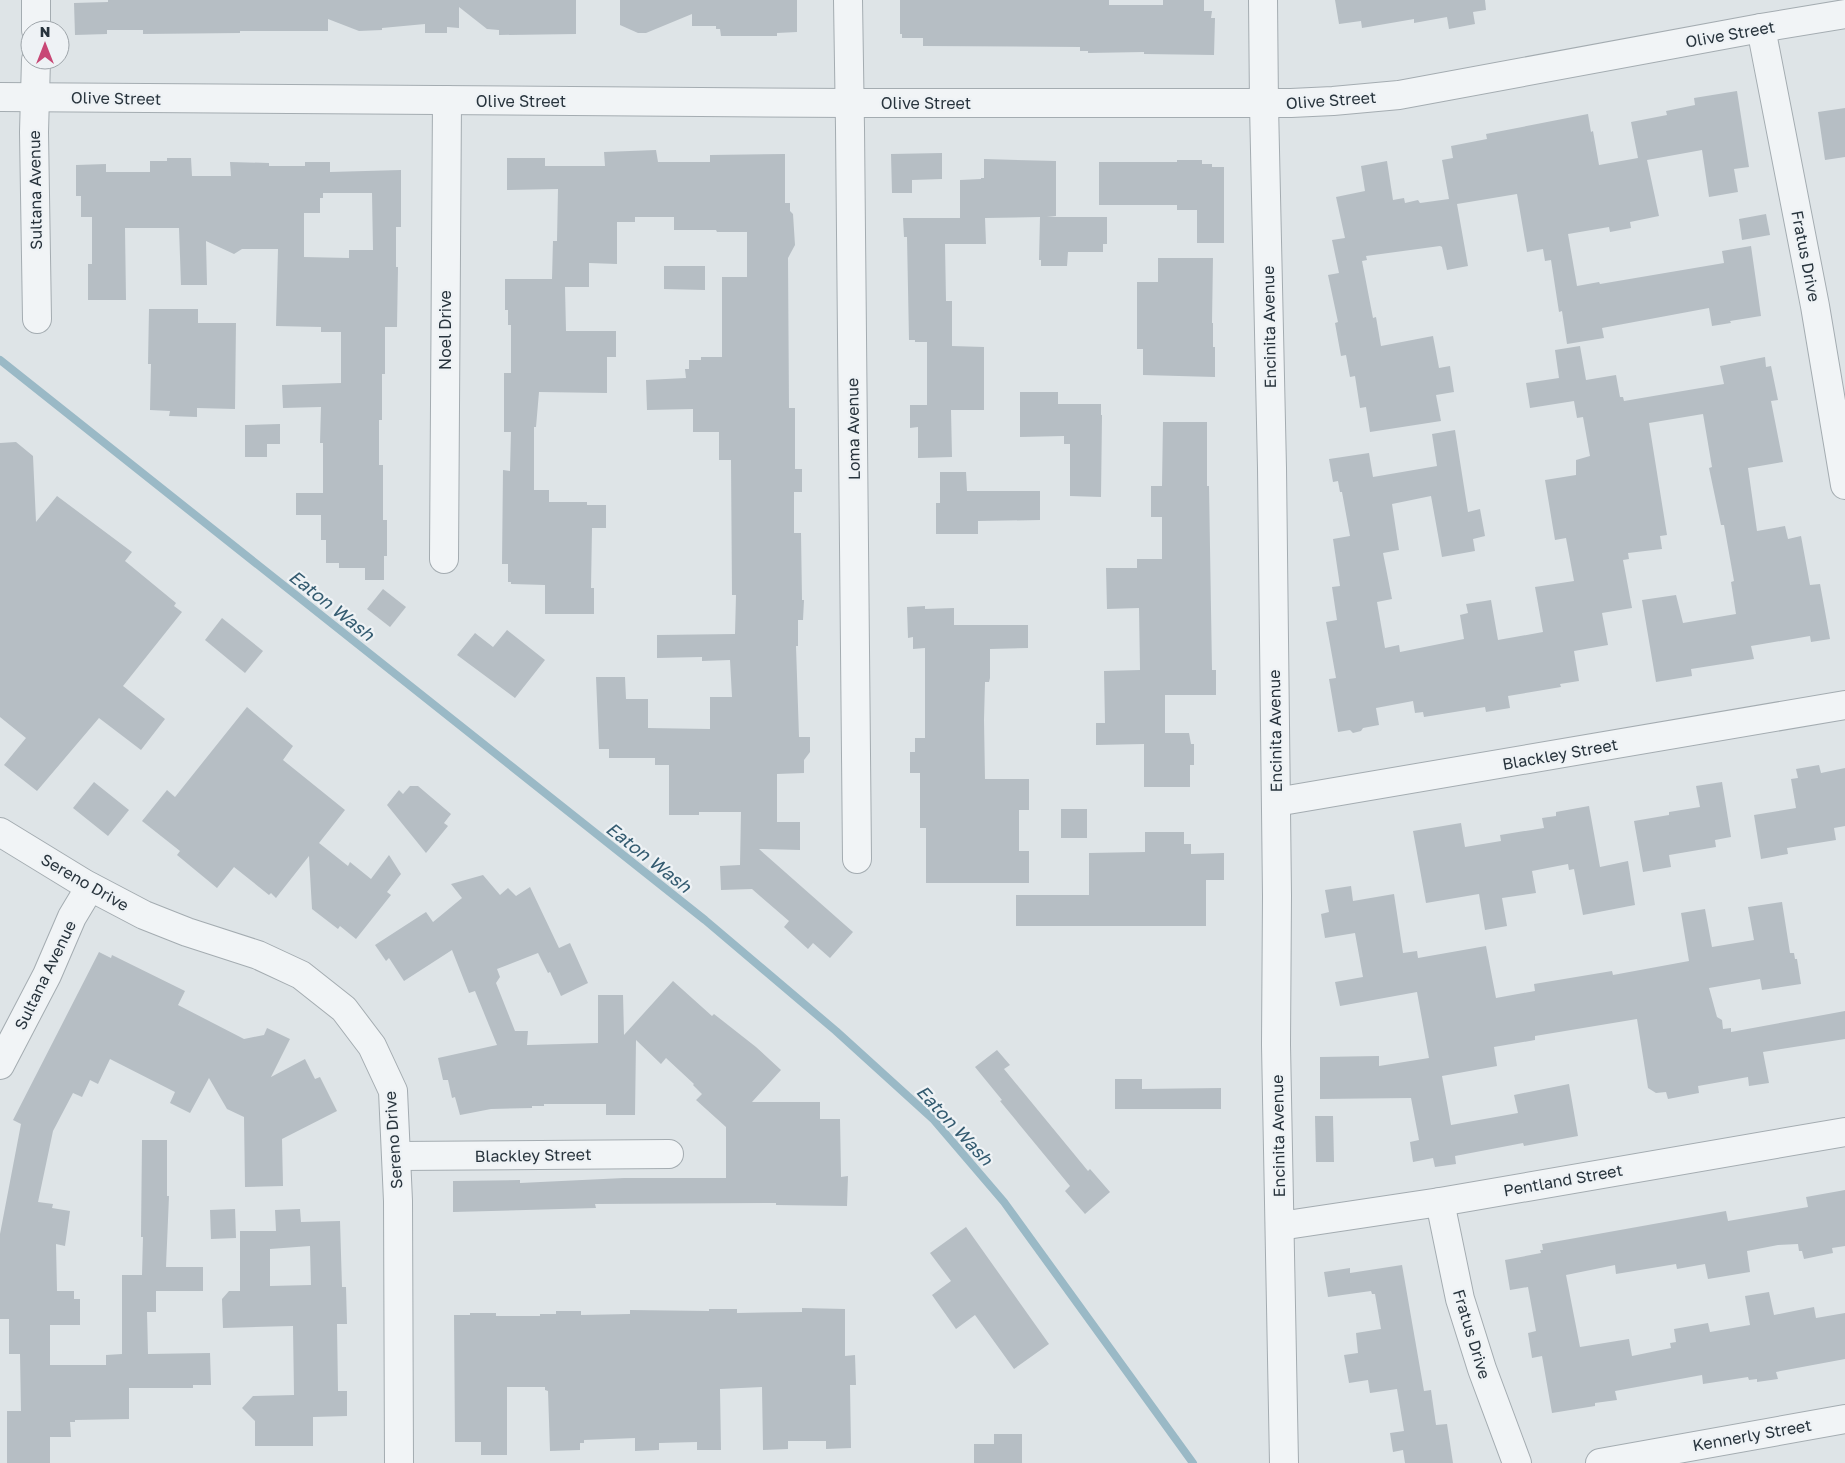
<svg xmlns="http://www.w3.org/2000/svg" width="1845" height="1463" viewBox="0 0 1845 1463" font-family="'Golos Text',sans-serif">
<style>
.lines{fill:none;stroke-linecap:round;stroke-linejoin:round}
.stream{stroke:#9ab9c6;stroke-width:8}
.building{fill:#b6bec4;fill-rule:evenodd}
.minor-casing{stroke:#a4acb1;stroke-width:30}
.minor{stroke:#f1f4f6;stroke-width:28}
.labels{text-anchor:middle;dominant-baseline:central;stroke-width:4.5;stroke-linejoin:round;paint-order:stroke}
.street-label{font-size:16px;fill:#28343d;stroke:#eef2f5}
.water-label{font-size:18px;font-style:italic;fill:#345b70;stroke:#eef2f5}
</style>
<rect width="100%" height="100%" fill="#dee4e7"/>
<g class="lines">
<path class="stream" d="M0 360 705 920 836 1031 933 1119 1004 1202 1193 1463"/>
</g>
<g class="building">
<path d="M108 0H576V34L499 35V30L487 29 459 7V28L447 27V33H425V24L382 28V30L359 31 328 19V31H240V33L143 34V30H107V34L75 35 74 3 108 2Z"/>
<path d="M620 0H797V32L777 33V36H721L720 29H716V26H692V14L646 33H638L620 25Z"/>
<path d="M900 0H1109V5H1163V0H1204V11H1212L1211 18H1215L1214 55 1144 54V52L1088 53V51H1080V47L923 46V38H902V34H900Z"/>
<path d="M1335 0H1485L1486 10 1473 12 1475 24 1449 29 1447 17 1414 23V19L1362 28 1361 21 1339 24Z"/>
<path d="M1737 91 1749 167 1734 169 1738 192 1709 197 1702 150 1647 160 1659 216 1630 222 1631 228 1610 232 1609 227 1568 234 1577 286 1599 282 1600 284 1724 263 1722 251 1751 246 1761 316 1730 321 1731 323 1712 326 1709 308 1602 328 1604 338 1567 344 1562 311 1559 312 1551 260 1545 261 1543 249 1527 252 1517 194 1457 204 1468 266 1447 270 1442 247 1440 246 1366 256 1367 260 1362 261 1373 318 1376 317 1381 346 1433 336 1439 368 1450 366 1454 392 1436 395 1441 421 1370 432 1366 407 1360 408 1355 376 1350 377 1346 355 1341 356 1335 323 1338 322 1328 275 1339 273 1332 240 1345 238 1336 197 1365 191 1361 166 1387 161 1393 200 1404 198 1405 203 1418 200 1420 203 1449 199 1442 160 1453 158 1451 146 1487 139 1486 134 1588 114 1591 132 1593 131 1599 165 1638 158 1631 122 1667 115 1666 111 1695 105 1694 98Z"/>
<path d="M1845 108V157L1825 160 1818 112Z"/>
<path d="M656 150 658 162H710V155L785 154V203H790V211L793 214 795 245 788 258 789 408H795V469H802V492H794V533H801L802 600H804L803 620H798V646H796L799 737H810V752L804 760V773L777 774V822H800V850L759 849 853 932 830 958 813 943 808 949 784 927 789 921 752 889 721 890 720 866 740 865 741 812H699V815H669V765H655V758H609V749H599L596 677H625L626 699H648V728L710 729V697H732L730 660 702 661V657L657 658V635L735 634 736 595H732L731 460H719V432H693V409L647 410 646 380 686 378 685 369H689V360H701V357H722V277H747V232H717L716 230H674V217H635V222H617V264L589 263V287H565L566 331H616V357H607V393L539 392 536 427H534V490H549V502H587V505H606V528H592L591 588H594V614H545V585L511 584V582H508V564H502L503 470 510 471 511 432H504V373H511V325H508V310H505V279H552L553 241H557L558 189 507 190V158H545V166H605L604 152Z"/>
<path d="M942 153V179L912 180V193H892L891 154Z"/>
<path d="M167 158H191L192 176H231L230 162 269 163V166H305V162H330V172L401 170V227H396V267H398L397 327H385V374H382V420H379V465H383V520H387V556H384V580H365V568H339V563H326V540H321V515H296V493H323V443H320L321 407 283 408 282 385 341 383V332H321V327L276 326 278 249H242L234 254 206 241 207 285H181L179 228H125L126 300H88V264H92V217H81V196H76V165L106 164V172H150V161H167ZM323 193H372L373 250H349V258L304 257V213H320V198H323Z"/>
<path d="M984 159 1056 161V216L1047 217H1107V244H1103V252H1068L1067 266H1041V260H1039L1040 217 985 218 986 244H945L946 301H952V346L984 347V410H951L952 457 918 458V427L910 428V405H927V342H915V340H909L907 237H904L903 218H960V180L981 179V178H984Z"/>
<path d="M1177 160H1202V164H1212V167H1224V243H1197V210H1177V205H1099V162H1177Z"/>
<path d="M1766 214 1770 235 1742 240 1739 219Z"/>
<path d="M1158 258H1213L1212 323H1213V347H1215V377L1143 375V349H1137V282H1158Z"/>
<path d="M664 266H705V290L664 289Z"/>
<path d="M149 309H198V323H236L235 409 197 408V417L169 416 170 411 150 410 151 364H148Z"/>
<path d="M1580 346 1586 380 1616 375 1620 397H1623L1624 401 1724 384 1720 366 1765 357 1766 367 1771 366 1778 400 1771 401 1783 462 1748 468 1757 531 1785 526 1788 539 1801 536 1810 585 1820 584 1830 639 1811 642 1810 636 1751 646 1754 659 1691 669 1692 676 1656 682 1642 600 1676 595 1683 623 1736 614 1731 582 1734 581 1724 525H1721L1709 468 1712 467 1703 414 1649 423 1667 535 1660 536 1662 549 1628 553 1629 559 1623 560 1632 608 1602 613 1608 645 1574 651 1579 681 1560 684 1561 687 1508 696 1510 708 1486 712 1485 707 1424 717 1423 712 1415 713 1413 701 1376 708 1379 725 1363 728 1361 731 1353 733 1350 730 1338 732 1329 679 1336 678 1326 622 1337 620 1332 587 1340 586 1333 539 1350 536 1342 492H1340L1338 481 1333 482 1329 459 1369 453 1373 477 1437 466 1432 434 1455 430 1468 512 1480 509 1485 536 1473 539 1475 551 1442 557 1431 496 1392 504 1399 550 1383 553 1392 599 1377 602 1385 648 1399 645 1400 652 1464 639 1460 615 1468 613 1466 604 1491 600 1498 640 1543 632 1535 587 1574 581 1566 538 1555 540 1545 480 1576 475V460L1590 456 1583 417 1577 418 1574 401 1530 408 1526 383 1559 378 1555 350Z"/>
<path d="M1020 392H1058V404H1101V415H1102L1101 497 1070 496V444H1064V436L1020 437Z"/>
<path d="M1163 422H1207V486H1209L1212 670H1216V695H1165V733H1189L1191 744H1194V765H1190V787H1144V744L1096 745V723H1105L1104 671 1140 670 1139 608 1107 609 1106 568H1137V559H1162V517H1151V486H1162Z"/>
<path d="M280 424V444H267V457H245V425Z"/>
<path d="M16 442 33 456 36 522 57 496 132 552 125 561 176 603 174 606 182 612 123 686 165 719 141 750 99 718 37 791 4 765 26 738 0 717V443Z"/>
<path d="M940 472H966L967 491H1040V520L978 521V534H936V503H940Z"/>
<path d="M383 589 406 607 390 627 367 609Z"/>
<path d="M925 606V609L954 608V625H1028V648L990 649V678L989 682H985L984 720 985 779H1029V810H1019V851H1029V883H926V828H920V773H910V752H915V738H925V648L913 649V637L908 638 907 607Z"/>
<path d="M222 618 263 651 245 673 205 640Z"/>
<path d="M507 630 545 660 515 698 457 655 475 633 493 647Z"/>
<path d="M247 707 293 746 283 760 345 810 319 843 348 866 350 862 371 879 389 855 401 874 387 892 391 895 356 939 340 926 338 929 312 909 309 856 276 898 271 893 269 895 234 867 217 888 177 855 180 851 142 821 167 790 175 797Z"/>
<path d="M1819 765 1821 773 1845 768V826L1834 828 1836 840 1787 848 1788 854 1761 859 1754 815 1796 808 1791 779 1798 778 1796 769Z"/>
<path d="M94 782 129 810 108 836 73 808Z"/>
<path d="M1722 782 1731 837 1715 840 1716 847 1669 855 1671 867 1643 872 1634 821 1669 815V812L1700 807 1696 786Z"/>
<path d="M410 786H418L451 814 444 823 448 826 426 853 387 805 399 790 403 794Z"/>
<path d="M1589 806 1600 867 1628 861 1635 905 1583 915 1574 869 1569 870 1568 864 1532 871 1536 893 1502 898 1507 926 1485 930 1479 894 1426 903 1413 831 1461 823 1465 847 1501 841 1500 835 1544 828 1542 818 1556 816V812Z"/>
<rect x="1061" y="809" width="26" height="29"/>
<path d="M1145 832H1184V844H1191V854L1224 853V880H1206V926H1016V895H1089V853L1145 852Z"/>
<path d="M483 875 500 895 508 888 516 896 530 887 559 948 570 943 588 983 561 996 550 972 548 973 538 953 497 969 500 977 496 983 515 1031H528L527 1045 598 1043V995H623L624 1035 673 981 712 1016 714 1014 756 1047 781 1070 752 1102H820V1119H840L841 1177 848 1176 847 1206 776 1205V1203L595 1204 596 1208 453 1212V1181L520 1180V1183L624 1178H726V1127L696 1100 702 1094 693 1085 694 1084 666 1058 661 1064 636 1040 635 1115H606V1104H544V1106H532V1108L491 1109 460 1115 455 1097 452 1098 448 1080H443L438 1058 497 1045 475 991 469 993 452 950 404 981 389 958 386 961 375 945 426 912 433 922 462 898 451 884Z"/>
<path d="M1351 886 1353 901 1394 894 1403 953 1417 951 1418 958 1486 946 1496 998 1535 991 1534 984 1612 971 1613 975 1689 961 1681 913 1705 909 1712 947 1754 940 1748 907 1782 902 1790 953H1794L1795 959H1797L1801 984 1762 990 1760 979 1709 988 1717 1017 1722 1020 1723 1029 1731 1028V1032L1845 1011V1039L1763 1052 1769 1083 1749 1086 1748 1077 1698 1086 1699 1093 1668 1099 1666 1092 1656 1093 1648 1088 1637 1019 1535 1036V1040L1494 1047 1497 1066 1442 1076 1451 1125 1518 1113 1514 1095 1569 1084 1578 1136 1524 1146 1523 1143 1455 1156 1456 1164 1435 1167 1433 1158 1413 1162 1410 1142 1419 1140 1411 1098 1320 1099V1057L1379 1056V1066L1429 1058 1417 992 1340 1006 1335 982 1363 977 1355 933 1325 938 1321 914 1329 912 1325 890Z"/>
<path d="M99 952 111 958 112 955 185 991 178 1005 244 1039 264 1035 267 1028 290 1039 271 1077 305 1059 315 1079 320 1077 337 1111 282 1139 283 1186 245 1187 244 1117 227 1109 209 1078 190 1113 170 1103 175 1092 110 1059 98 1084 90 1080 82 1097 73 1093 53 1131 38 1202 53 1204 52 1208 70 1211 65 1246 56 1244 57 1291H74V1299H80V1325H50V1365H106V1355L122 1354V1275H142L143 1237H141L142 1140H167V1196H169L166 1267H203V1291H156V1312H147L148 1354 210 1353 211 1385H193V1388H129V1419L75 1420V1422H70L71 1437H50V1463H7V1411H21L20 1354H9V1319H0V1234L21 1124 13 1120Z"/>
<path d="M997 1050 1010 1065 1004 1069 1088 1171 1090 1169 1110 1192 1085 1214 1065 1191 1070 1186 1000 1101 1002 1100 975 1067Z"/>
<path d="M1115 1079H1142V1089L1221 1088V1109H1115Z"/>
<path d="M1315 1116H1333L1334 1162H1316Z"/>
<path d="M1845 1190V1246L1832 1248 1833 1253 1804 1259 1802 1251H1799L1798 1244 1778 1245 1747 1251 1750 1272 1708 1279 1705 1264 1677 1269 1676 1264 1616 1274 1615 1265 1566 1275 1580 1347 1629 1339 1632 1356 1671 1348 1670 1343 1676 1342 1674 1329 1708 1323 1710 1332 1750 1325 1745 1296 1769 1292 1774 1315 1814 1307 1816 1318 1845 1313V1359L1776 1372 1778 1379 1757 1382V1379L1749 1380 1748 1377 1703 1384 1702 1375 1615 1391 1617 1400 1595 1403V1406L1552 1413 1542 1356 1532 1358 1528 1333 1536 1331 1528 1287 1510 1290 1505 1260 1541 1253 1540 1250H1543L1542 1244 1726 1211 1728 1221 1808 1207 1806 1197Z"/>
<path d="M235 1209 236 1238 211 1239 210 1210Z"/>
<path d="M300 1209 301 1222 340 1221 342 1287H346L347 1324H337L338 1391H347V1416L313 1417V1446H255V1421L242 1408 253 1396 294 1395 293 1326 223 1328 222 1299 229 1291H240V1231H276L275 1210ZM310 1246 311 1285 270 1286V1249Z"/>
<path d="M966 1227 1049 1344 1014 1369 975 1315 956 1329 932 1295 951 1281 930 1253Z"/>
<path d="M1402 1265 1424 1391 1431 1390 1436 1425 1447 1424 1453 1463H1405L1403 1450 1393 1452 1390 1433 1404 1431 1397 1389 1370 1393 1368 1380 1349 1383 1344 1355 1358 1353 1356 1333 1381 1329 1375 1294H1372L1371 1291 1328 1297 1324 1272 1350 1268V1273Z"/>
<path d="M802 1308 845 1309V1356L855 1355 856 1385H850L851 1448 826 1449V1441H788V1449L763 1450 762 1387 720 1389 721 1450H697V1442L659 1443V1450L635 1451V1438L584 1440V1443H580V1450L550 1451 548 1391 545 1390V1387H507V1455H481V1442H455L454 1315H470V1313H496V1316H540V1314H556V1311H581V1315L630 1314V1310L709 1311V1309H737V1313L802 1312Z"/>
<path d="M994 1434H1022V1463H974V1444H994Z"/>
</g>
<g class="lines">
<g class="minor-casing">
<g id="minor">
<path d="M36 0V30"/>
<path d="M848 0 850 128 857 859"/>
<path d="M1263 0 1264 105 1272 468 1277 896 1276 1045 1284 1463"/>
<path d="M1761 28 1815 306 1845 485"/>
<path d="M36 60 34 132 37 319"/>
<path d="M0 97 849 103H1291L1333 101 1399 95 1761 28 1845 14"/>
<path d="M444 559 447 100"/>
<path d="M1276 802 1845 705"/>
<path d="M0 832 85 884 144 915 187 932 258 955 301 975 344 1009 372 1046 393 1091 398 1201 399 1463"/>
<path d="M0 1065 47 975 72 917 90 887"/>
<path d="M397 1156 669 1154"/>
<path d="M1440 1202 1460 1299 1482 1369 1517 1463"/>
<path d="M1280 1226 1440 1202 1845 1132"/>
<path d="M1600 1463 1845 1419"/>
</g>
</g>
<use href="#minor" class="minor"/>
</g>
<g class="labels">
<g class="street-label">
<text transform="translate(1730 34) rotate(-10)">Olive Street</text>
<text transform="translate(116 98) rotate(1)">Olive Street</text>
<text transform="translate(1331 100) rotate(-4)">Olive Street</text>
<text x="521" y="101">Olive Street</text>
<text x="926" y="103">Olive Street</text>
<text transform="translate(35 190) rotate(-91)">Sultana Avenue</text>
<text transform="translate(1806 256) rotate(79)">Fratus Drive</text>
<text transform="translate(1269 327) rotate(-91)">Encinita Avenue</text>
<text transform="translate(445 330) rotate(-90)">Noel Drive</text>
<text transform="translate(853 429) rotate(-91)">Loma Avenue</text>
<text transform="translate(1275 731) rotate(-91)">Encinita Avenue</text>
<text transform="translate(1560 754) rotate(-10)">Blackley Street</text>
<text transform="translate(85 882) rotate(30)">Sereno Drive</text>
<text transform="translate(45 975) rotate(-64)">Sultana Avenue</text>
<text transform="translate(1278 1136) rotate(-91)">Encinita Avenue</text>
<text transform="translate(393 1140) rotate(-94)">Sereno Drive</text>
<text transform="translate(533 1155) rotate(-1)">Blackley Street</text>
<text transform="translate(1563 1180) rotate(-10)">Pentland Street</text>
<text transform="translate(1472 1334) rotate(73)">Fratus Drive</text>
<text transform="translate(1752 1435) rotate(-10)">Kennerly Street</text>
</g>
<g class="water-label">
<text transform="translate(332 605) rotate(38)">Eaton Wash</text>
<text transform="translate(649 857) rotate(38)">Eaton Wash</text>
<text transform="translate(955 1125) rotate(47)">Eaton Wash</text>
</g>
</g>
<g transform="translate(45 45)"><circle r="24" fill="#eef2f5" stroke="#9fa6ab"/>
<path d="M0-4L9 19L0 12L-9 19Z" fill="#c84775"/>
<text y="-8" font-size="14" font-weight="bold" text-anchor="middle" fill="#28343d">N</text>
</g>
</svg>
